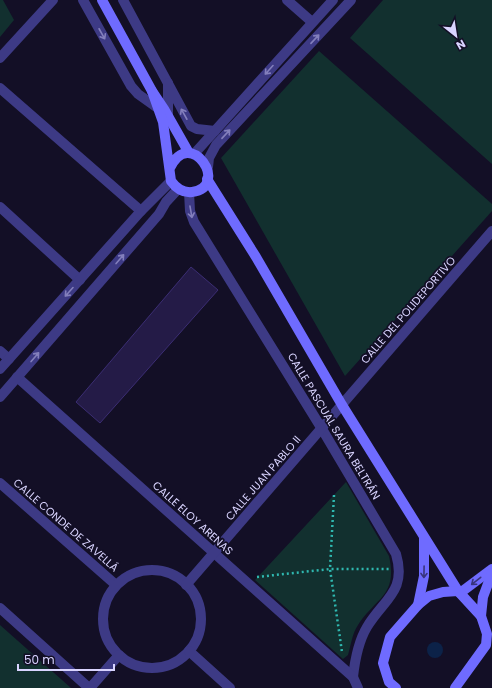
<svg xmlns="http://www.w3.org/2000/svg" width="492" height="688" viewBox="0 0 492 688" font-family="Poppins,sans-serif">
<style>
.green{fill:#12302f}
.water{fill:#0c2248}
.building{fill:#241b47;stroke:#3b2d73}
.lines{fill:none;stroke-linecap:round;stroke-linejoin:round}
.path{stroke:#2fb8b0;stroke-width:2.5;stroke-dasharray:2 3;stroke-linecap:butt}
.street{stroke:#3d3a85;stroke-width:10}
.secondary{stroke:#6f6bff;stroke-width:10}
.oneway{stroke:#837fbc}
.oneway2{stroke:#38347d}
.labels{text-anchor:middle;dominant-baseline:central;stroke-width:3.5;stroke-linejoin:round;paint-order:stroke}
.street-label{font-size:11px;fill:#d9d4ff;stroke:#130f26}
</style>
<rect width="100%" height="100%" fill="#130f26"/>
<g class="green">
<path d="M0 0H3L14 20 0 37Z"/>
<path d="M383 0H492V164L350 38Z"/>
<path d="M319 51 492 204V211L345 376 221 158Z"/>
<path d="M346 482 389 556C398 596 376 597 358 625 352 634 351 645 348 655L343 659 255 580Z"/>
<path d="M0 625 71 688H0Z"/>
</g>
<circle class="water" cx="435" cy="650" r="8"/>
<path class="building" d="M191 267 218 290 100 423 76 402Z"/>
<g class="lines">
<g class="path">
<path d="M334 495 330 569 342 652"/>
<path d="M257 577 330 569H389"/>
</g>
<g class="street">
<path d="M83 0 131 86 138 94 159 109"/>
<path d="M123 0 191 126 197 129 215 131"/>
<path d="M287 0 312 22"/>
<path d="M0 58 53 0"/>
<path d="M168 83V115"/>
<path d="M0 88 141 211"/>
<path d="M194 154 333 0"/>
<path d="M208 167 209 158 216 145 351 0"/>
<path d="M189 192 190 211 194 222 322 429 396 554C407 591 384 599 367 627 358 642 355 659 353 677"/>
<path d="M0 207 80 280"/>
<path d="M0 351 9 359"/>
<path d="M0 369 141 211 171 181"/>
<path d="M17 377 353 677 358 688"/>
<path d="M0 397 159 214 166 202 178 189"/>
<path d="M0 483 116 585"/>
<circle cx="152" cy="619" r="49"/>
<path d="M186 585 492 231"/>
<path d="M0 608 89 688"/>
<path d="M189 651 230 688"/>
<path d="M90 688 119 655"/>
</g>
<g class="secondary">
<path d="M102 0 152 91 164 109 189 153"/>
<path d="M152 91 163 122 171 181C176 188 183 193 192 192 231 187 190 125 170 168"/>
<path d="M207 179 256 257 342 405 458 591"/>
<path d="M460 593 492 569"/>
<path d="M418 605 424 576V538"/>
<path d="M481 616 483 597 492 573"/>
<path d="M396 688 389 682 383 663 390 637 418 605 429 596 443 592 458 591 481 616 487 634 486 645 455 688"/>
</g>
</g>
<defs><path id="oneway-shaft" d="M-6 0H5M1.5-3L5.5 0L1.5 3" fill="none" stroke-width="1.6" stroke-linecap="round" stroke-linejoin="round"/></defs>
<g class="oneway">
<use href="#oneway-shaft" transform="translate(102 34) rotate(61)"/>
<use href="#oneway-shaft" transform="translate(315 39) rotate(-47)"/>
<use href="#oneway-shaft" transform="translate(269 70) rotate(132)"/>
<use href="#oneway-shaft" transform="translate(184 114) rotate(-119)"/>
<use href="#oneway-shaft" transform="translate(226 134) rotate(-47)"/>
<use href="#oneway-shaft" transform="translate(191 212) rotate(80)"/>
<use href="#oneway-shaft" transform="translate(120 259) rotate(-49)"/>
<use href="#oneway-shaft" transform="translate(69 292) rotate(132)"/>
<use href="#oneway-shaft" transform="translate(35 357) rotate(-49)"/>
</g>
<g class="oneway2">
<use href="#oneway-shaft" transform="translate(424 572) rotate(91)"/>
<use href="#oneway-shaft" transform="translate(476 581) rotate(142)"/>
</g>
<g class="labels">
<g class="street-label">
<text transform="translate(408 310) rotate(-49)">CALLE DEL POLIDEPORTIVO</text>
<text transform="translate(334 426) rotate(59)">CALLE PASCUAL SAURA BELTRÁN</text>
<text transform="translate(263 478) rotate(-49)">CALLE JUAN PABLO II</text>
<text transform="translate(193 518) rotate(42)">CALLE ELOY ARENAS</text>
<text transform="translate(66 525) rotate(41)">CALLE CONDE DE ZAVELLÁ</text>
</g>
</g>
<g transform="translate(456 36) rotate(150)" stroke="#130f26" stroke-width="3" paint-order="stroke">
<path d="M0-3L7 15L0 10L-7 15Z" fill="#d9d4ff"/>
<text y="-6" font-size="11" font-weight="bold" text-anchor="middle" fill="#d9d4ff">N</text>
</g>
<path d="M18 664v6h96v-6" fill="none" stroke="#d9d4ff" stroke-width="2"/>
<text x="24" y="664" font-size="12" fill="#d9d4ff" stroke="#130f26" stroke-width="3" paint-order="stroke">50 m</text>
</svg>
